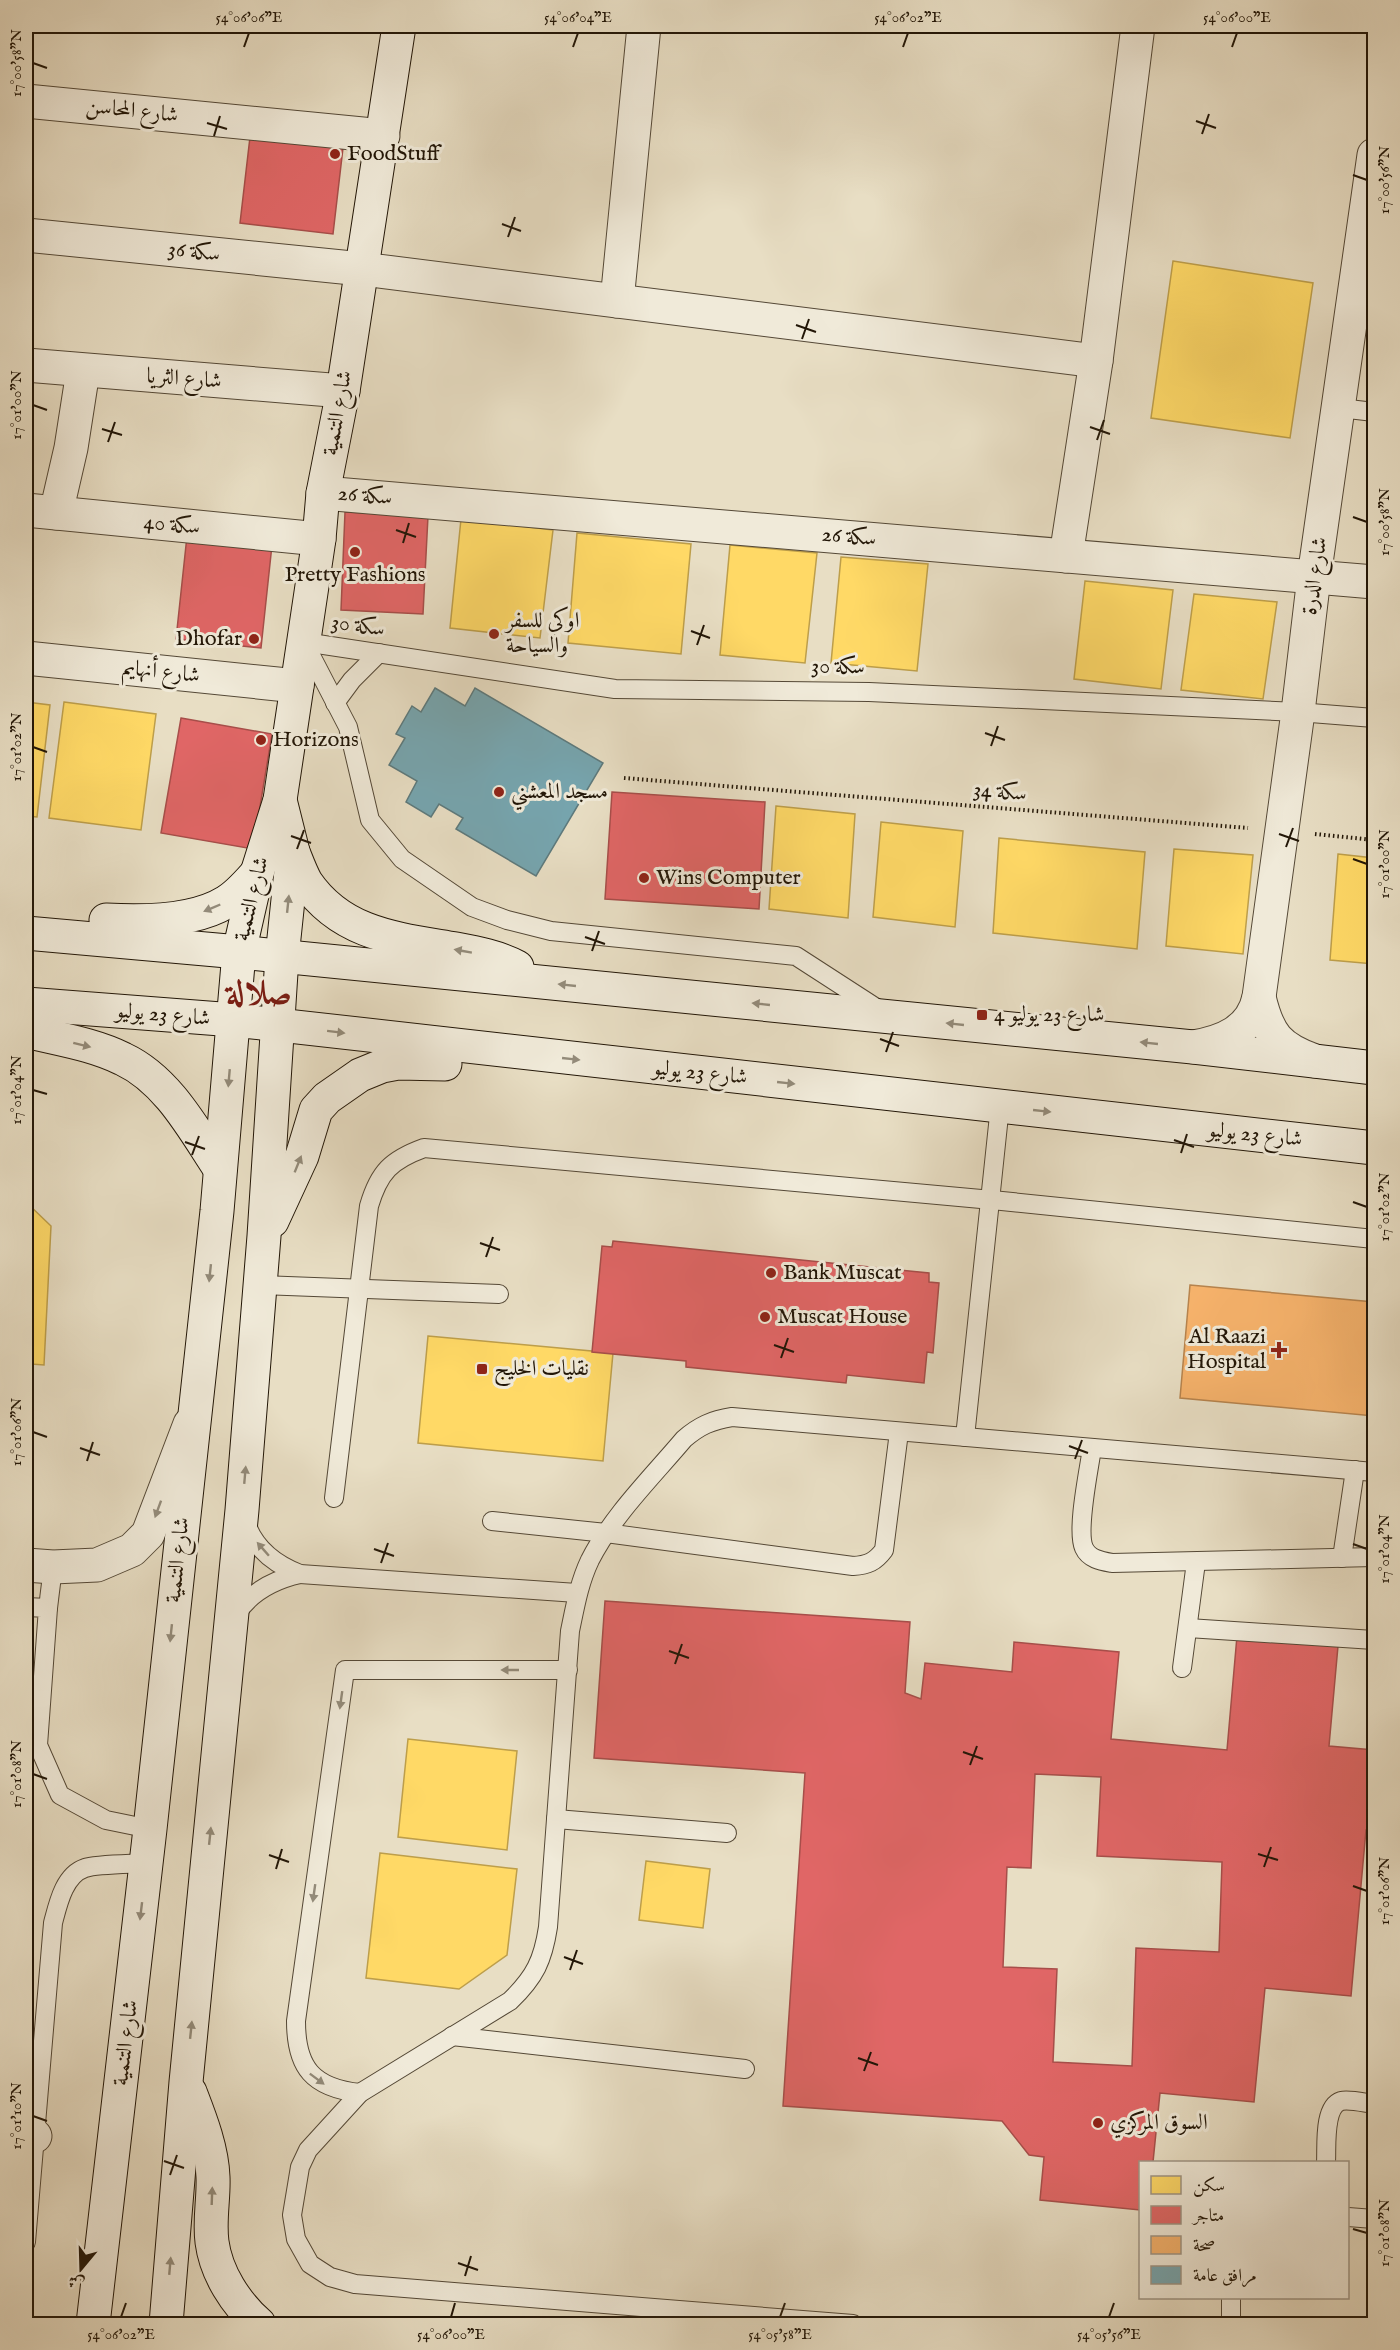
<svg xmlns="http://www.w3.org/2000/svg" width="1400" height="2350" viewBox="0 0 1400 2350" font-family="'IM FELL English',Amiri,serif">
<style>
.homes{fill:#ffd966;stroke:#bd9e4a;stroke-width:1.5}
.shops{fill:#e06666;stroke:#a74e4a;stroke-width:1.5;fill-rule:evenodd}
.health{fill:#f6b26b;stroke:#b6834d;stroke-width:1.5}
.public{fill:#76a5af;stroke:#5d7a7d;stroke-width:1.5}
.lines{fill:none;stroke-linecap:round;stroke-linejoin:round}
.lane-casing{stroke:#544836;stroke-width:20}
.street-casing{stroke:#544836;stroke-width:35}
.secondary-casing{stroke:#221607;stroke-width:35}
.path{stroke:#221607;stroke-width:4;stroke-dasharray:1.5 3;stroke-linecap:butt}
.lane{stroke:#f0ead9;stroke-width:18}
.street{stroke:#f0ead9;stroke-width:33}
.secondary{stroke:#f0ead9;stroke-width:33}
.oneway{fill:#938b7a}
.ticks{fill:none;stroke:#221607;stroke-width:2}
.poi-dot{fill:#8f2418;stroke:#f0ead9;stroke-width:2}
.labels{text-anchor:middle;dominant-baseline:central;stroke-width:6;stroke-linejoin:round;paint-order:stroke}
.street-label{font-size:22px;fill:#221607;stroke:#f0ead9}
.poi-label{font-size:22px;fill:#221607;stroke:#f0ead9;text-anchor:start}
.town-label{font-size:34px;font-weight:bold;fill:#7a1f14;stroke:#f0ead9}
.neatline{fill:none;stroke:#221607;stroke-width:2}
.ticks-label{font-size:15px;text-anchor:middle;fill:#221607}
</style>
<rect width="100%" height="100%" fill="#e8dec4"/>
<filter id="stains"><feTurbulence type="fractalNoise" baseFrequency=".00333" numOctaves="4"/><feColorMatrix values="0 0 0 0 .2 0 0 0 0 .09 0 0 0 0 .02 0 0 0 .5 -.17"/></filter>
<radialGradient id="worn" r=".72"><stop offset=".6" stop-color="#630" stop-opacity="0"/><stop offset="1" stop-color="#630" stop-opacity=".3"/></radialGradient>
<g class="homes">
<path d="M1173 261 1313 283 1290 438 1151 418Z"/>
<path d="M461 519 553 530 540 638 450 628Z"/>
<path d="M577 533 691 544 681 654 568 643Z"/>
<path d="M730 545 817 553 805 663 720 655Z"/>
<path d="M841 557 928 564 917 671 831 663Z"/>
<path d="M1085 581 1173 590 1161 689 1074 679Z"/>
<path d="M1194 594 1277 602 1263 699 1181 690Z"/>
<path d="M26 702 50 705 37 817 26 816Z"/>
<path d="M64 702 156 714 141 830 49 818Z"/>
<path d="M776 806 855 814 848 918 769 909Z"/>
<path d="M881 822 963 831 955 927 873 917Z"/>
<path d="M999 838 1145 852 1137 949 993 933Z"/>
<path d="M1174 849 1253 855 1243 954 1166 946Z"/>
<path d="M1338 854 1374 858V964L1330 960Z"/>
<path d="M26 1202 51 1226 44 1365 31 1364 26 1408Z"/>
<path d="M428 1336 613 1353 603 1461 418 1443Z"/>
<path d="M408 1739 517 1751 507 1850 398 1837Z"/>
<path d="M380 1853 517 1869 507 1955 459 1989 366 1978Z"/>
<path d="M646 1861 710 1869 703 1928 639 1920Z"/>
</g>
<g class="shops">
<path d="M250 137 343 148 333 234 240 223Z"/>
<path d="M345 512 428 516 423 614 341 610Z"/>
<path d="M187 536 272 545 261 648 176 639Z"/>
<path d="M181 718 272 734 253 849 161 833Z"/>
<path d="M612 792 765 802 759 909 605 899Z"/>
<path d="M613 1241 929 1273V1282L939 1283 933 1353 927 1352 924 1383 847 1375 846 1383 686 1367V1361L592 1352 602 1246 612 1247Z"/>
<path d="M605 1601 910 1622 905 1693 921 1699 925 1663 1012 1672 1014 1642 1119 1652 1111 1739 1227 1750 1237 1636 1338 1646 1329 1746 1374 1750V1831L1366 1830 1351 1996 1265 1988 1254 2102 1160 2093 1153 2162H1140V2210L1040 2200 1044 2157 1029 2155 1002 2121 783 2106 805 1773 594 1758ZM1035 1774 1101 1777 1097 1856 1222 1862 1219 1952 1136 1948 1132 2066 1053 2062 1057 1969 1003 1967 1007 1867 1031 1868Z"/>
</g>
<path class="health" d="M1190 1285 1374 1302V1416L1180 1398Z"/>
<path class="public" d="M435 688 465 706 475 688 603 763 536 876 456 829 463 818 439 804 431 817 406 802 417 781 389 765 405 738 396 734 412 706 421 712Z"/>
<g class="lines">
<g class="lane-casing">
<g id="lane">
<path d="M1340 408 1374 412"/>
<path d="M304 642 615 689 869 692 1298 712 1374 718"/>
<path d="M306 646 348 727 370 820 402 859 472 907 507 920 551 931 796 956 881 1011"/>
<path d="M335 703 352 680 379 653"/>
<path d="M261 1285 499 1294"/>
<path d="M965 1437 1000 1106"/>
<path d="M1092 1448C1089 1470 1076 1530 1084 1548 1089 1559 1101 1561 1112 1563L1374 1557"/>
<path d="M334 1498 369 1206C379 1172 391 1160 424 1148L992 1200 1374 1239"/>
<path d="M245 1520C253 1547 274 1564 300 1574L577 1593"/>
<path d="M492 1521 606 1533 853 1566C868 1565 875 1562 884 1550L899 1432"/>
<path d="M1342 1558 1355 1470"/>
<path d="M26 1607 48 1608 38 1745 60 1795 106 1820 150 1829"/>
<path d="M48 1608 53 1567"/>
<path d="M235 1616C250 1592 273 1580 300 1574"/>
<path d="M1188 1628 1374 1640"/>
<path d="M1182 1668 1196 1562"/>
<path d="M556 1819 727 1833"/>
<path d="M452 2036 745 2069"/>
<path d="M360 2093C313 2088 296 2068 296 2021L345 1670H568"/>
<path d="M1326 2162C1327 2147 1323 2107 1341 2101 1350 2099 1365 2103 1374 2104"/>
<path d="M1348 2217 1374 2219"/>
<path d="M26 2242 53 1923C58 1904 64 1875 85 1868 96 1864 133 1864 146 1863"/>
<path d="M1231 2298V2324"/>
<path d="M853 2324 355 2284 330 2277 310 2264 296 2239 292 2215 300 2167 308 2150 360 2093 510 2001C535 1977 543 1960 548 1927L570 1631C575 1607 579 1583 590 1560 613 1515 652 1477 684 1439 699 1426 712 1420 732 1417L1374 1472"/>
</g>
</g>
<g class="street-casing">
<g id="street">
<path d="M26 101 383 136"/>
<path d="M26 235 362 269 1096 361"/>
<path d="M617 301 644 26"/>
<path d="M26 365 343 391"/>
<path d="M323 493 1374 582"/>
<path d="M26 510 319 539"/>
<path d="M56 513 71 448 83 371"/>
<path d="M1066 556 1096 361 1138 26"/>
<path d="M26 658 297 686"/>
<path d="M1259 997C1268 1035 1278 1048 1315 1061"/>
<path d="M1193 1047C1223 1042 1252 1031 1259 997L1298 712 1314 577 1374 155"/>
<path d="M26 1565 53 1567 97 1565 132 1550 148 1534 190 1424"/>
<path d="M26 2135 35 2136"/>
</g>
</g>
<g class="secondary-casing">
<g id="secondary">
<path d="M293 852C297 862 301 873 306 882 342 935 398 939 456 949 477 953 498 957 517 967"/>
<path d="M106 920C142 922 194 922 226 902 238 895 248 883 257 873"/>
<path d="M26 933 239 952 1193 1047 1374 1068"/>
<path d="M26 1004 234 1020 1374 1148"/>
<path d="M26 1031C58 1039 93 1044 123 1059 168 1080 194 1130 220 1169"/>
<path d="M272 1221 302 1156 316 1110 327 1098 360 1075 382 1066 398 1063 445 1064"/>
<path d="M190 2092C200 2118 212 2148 213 2177 214 2198 209 2220 212 2242 216 2273 236 2304 259 2324"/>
<path d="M93 2324 150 1829 217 1211 239 952 257 873 280 800 319 539 323 493 343 391 399 26"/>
<path d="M166 2324 186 2082 242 1510 264 1236 282 957 293 852 280 800"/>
</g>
</g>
<g class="path">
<path d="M624 778 1248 828"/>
<path d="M1315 834 1374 840"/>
</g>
<use href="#lane" class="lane"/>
<use href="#street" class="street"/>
<use href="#secondary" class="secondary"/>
</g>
<defs><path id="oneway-solid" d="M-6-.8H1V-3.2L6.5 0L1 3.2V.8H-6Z" transform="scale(1.5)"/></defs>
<g class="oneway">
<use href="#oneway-solid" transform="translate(288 904) rotate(-84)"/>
<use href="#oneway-solid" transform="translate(212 908) rotate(157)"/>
<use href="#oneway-solid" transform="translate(463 951) rotate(-170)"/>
<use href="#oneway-solid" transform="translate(567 985) rotate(-174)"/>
<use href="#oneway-solid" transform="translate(761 1004) rotate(-174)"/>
<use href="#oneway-solid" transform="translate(955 1024) rotate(-174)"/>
<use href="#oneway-solid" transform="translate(336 1032) rotate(7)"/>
<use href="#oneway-solid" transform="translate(1149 1043) rotate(-174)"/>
<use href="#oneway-solid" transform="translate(82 1045) rotate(14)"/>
<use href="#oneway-solid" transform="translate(571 1059) rotate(6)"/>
<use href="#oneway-solid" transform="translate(229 1078) rotate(95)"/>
<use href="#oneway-solid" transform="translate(786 1083) rotate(6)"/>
<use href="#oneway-solid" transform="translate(1042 1111) rotate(6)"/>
<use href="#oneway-solid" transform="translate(298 1164) rotate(-68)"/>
<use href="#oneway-solid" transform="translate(210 1273) rotate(96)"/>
<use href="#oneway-solid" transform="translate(245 1475) rotate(-85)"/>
<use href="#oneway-solid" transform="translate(158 1509) rotate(110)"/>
<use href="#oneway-solid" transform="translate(263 1549) rotate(-131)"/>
<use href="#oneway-solid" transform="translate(171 1633) rotate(96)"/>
<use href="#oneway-solid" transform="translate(510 1670) rotate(-180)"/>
<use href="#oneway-solid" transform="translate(341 1700) rotate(98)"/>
<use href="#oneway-solid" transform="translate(210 1836) rotate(-84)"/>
<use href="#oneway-solid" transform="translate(314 1893) rotate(98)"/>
<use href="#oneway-solid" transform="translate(141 1911) rotate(97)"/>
<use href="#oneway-solid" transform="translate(191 2030) rotate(-84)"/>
<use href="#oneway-solid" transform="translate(317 2079) rotate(37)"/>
<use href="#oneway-solid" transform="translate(212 2196) rotate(-88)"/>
<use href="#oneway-solid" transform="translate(170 2266) rotate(-85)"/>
</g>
<path class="ticks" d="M244 47 249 33M573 47 578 33M903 47 908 33M1232 47 1237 33M33 63 47 68M1196 121 1216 128M207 123 227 129M1202 134 1209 114M214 136 220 116M1353 175 1367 180M502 224 521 231M508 237 515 217M796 325 816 332M802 339 809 319M33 405 47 410M1090 427 1110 434M102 429 122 435M1097 440 1104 420M108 442 115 422M1353 517 1367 522M396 530 416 537M403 543 409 523M691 631 710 638M697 645 704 625M985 733 1005 740M991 746 998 726M33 747 47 752M1279 834 1299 841M291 836 311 843M1286 847 1293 828M297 849 304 830M1353 859 1367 864M585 937 605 944M592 951 599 931M880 1039 899 1046M886 1052 893 1032M33 1090 47 1094M1174 1140 1194 1147M185 1142 205 1149M1181 1153 1187 1134M192 1155 199 1136M1353 1202 1367 1207M480 1243 500 1250M486 1257 493 1237M774 1345 794 1352M781 1358 788 1338M33 1432 47 1437M1069 1446 1088 1453M80 1448 100 1455M1075 1459 1082 1440M87 1461 93 1442M1353 1544 1367 1549M374 1549 394 1556M381 1563 388 1543M669 1651 689 1658M675 1664 682 1644M963 1752 983 1759M970 1765 977 1746M33 1774 47 1779M1258 1854 1278 1860M269 1855 289 1862M1264 1867 1271 1847M276 1869 282 1849M1353 1886 1367 1891M564 1957 583 1964M570 1970 577 1950M858 2058 878 2065M864 2071 871 2052M33 2116 47 2121M164 2161 184 2168M170 2175 177 2155M1353 2229 1367 2233M458 2263 478 2270M465 2276 471 2256M121 2317 126 2303M451 2317 455 2303M780 2317 785 2303M1109 2317 1114 2303"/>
<g class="poi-dot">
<circle cx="335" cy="154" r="6"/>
<circle cx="355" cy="552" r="6"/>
<circle cx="494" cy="634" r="6"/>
<circle cx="254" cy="639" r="6"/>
<circle cx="261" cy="740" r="6"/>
<circle cx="499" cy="792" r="6"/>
<circle cx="644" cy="878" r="6"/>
<rect x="976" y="1009" width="12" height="12" rx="3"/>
<circle cx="771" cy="1273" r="6"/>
<circle cx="765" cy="1317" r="6"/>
<path d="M1276 1341h6v6h6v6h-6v6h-6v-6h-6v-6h6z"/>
<rect x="476" y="1363" width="12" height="12" rx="3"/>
<circle cx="1098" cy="2123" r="6"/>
</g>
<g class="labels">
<g class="street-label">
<text transform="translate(132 111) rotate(6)">شارع المحاسن</text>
<text transform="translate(194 252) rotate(6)">سكة 36</text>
<text transform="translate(184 379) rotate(4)">شارع الثريا</text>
<text transform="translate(338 413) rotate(-80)">شارع التنمية</text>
<text transform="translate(365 496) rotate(5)">سكة 26</text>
<text transform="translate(172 525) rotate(6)">سكة 40</text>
<text transform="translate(849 537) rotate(5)">سكة 26</text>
<text transform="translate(1315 576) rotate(-82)">شارع الدرة</text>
<text transform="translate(358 626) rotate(8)">سكة 30</text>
<text transform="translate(838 667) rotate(1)">سكة 30</text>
<text transform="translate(161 672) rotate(6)">شارع أنهايم</text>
<text transform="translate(1000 792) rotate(5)">سكة 34</text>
<text transform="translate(252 899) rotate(-76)">شارع التنمية</text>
<text transform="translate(163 1015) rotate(5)">شارع 23 يوليو</text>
<text transform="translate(700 1073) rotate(6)">شارع 23 يوليو</text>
<text transform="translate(1255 1135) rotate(6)">شارع 23 يوليو</text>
<text transform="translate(178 1560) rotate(-84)">شارع التنمية</text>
<text transform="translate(126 2043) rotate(-83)">شارع التنمية</text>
</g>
<g class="poi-label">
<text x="347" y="154">FoodStuff</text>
<text x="355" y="575" text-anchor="middle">Pretty Fashions</text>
<text x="506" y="621">اوكي للسفر<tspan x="506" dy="25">والسياحة</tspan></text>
<text x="242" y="639" text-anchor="end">Dhofar</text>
<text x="273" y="740">Horizons</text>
<text x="511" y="792">مسجد المعشني</text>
<text x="656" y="878">Wins Computer</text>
<text x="994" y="1015">شارع 23 يوليو 4</text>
<text x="783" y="1273">Bank Muscat</text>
<text x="777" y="1317">Muscat House</text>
<text x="1266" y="1337" text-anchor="end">Al Raazi<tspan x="1266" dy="25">Hospital</tspan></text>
<text x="494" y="1369">نقليات الخليج</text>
<text x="1110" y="2123">السوق المركزي</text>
</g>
<g class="town-label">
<text x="259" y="993">صلالة</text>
</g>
</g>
<rect width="1400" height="2350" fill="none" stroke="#e8dec4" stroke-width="66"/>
<rect x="1139" y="2161" width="210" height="138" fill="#f0ead9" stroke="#9e9585" stroke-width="1.5"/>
<rect x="1151" y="2176" width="30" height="18" fill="#ffd966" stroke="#9e9585" stroke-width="1.5"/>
<text x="1193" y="2191" font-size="18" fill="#221607">سكن</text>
<rect x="1151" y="2206" width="30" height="18" fill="#e06666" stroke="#9e9585" stroke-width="1.5"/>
<text x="1193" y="2221" font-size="18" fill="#221607">متاجر</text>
<rect x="1151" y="2236" width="30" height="18" fill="#f6b26b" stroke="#9e9585" stroke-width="1.5"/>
<text x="1193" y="2251" font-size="18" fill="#221607">صحة</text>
<rect x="1151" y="2266" width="30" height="18" fill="#76a5af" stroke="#9e9585" stroke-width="1.5"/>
<text x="1193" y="2281" font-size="18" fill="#221607">مرافق عامة</text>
<g transform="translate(81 2269) rotate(199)" stroke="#f0ead9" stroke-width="4.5" paint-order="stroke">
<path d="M0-4.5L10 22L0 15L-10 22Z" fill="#221607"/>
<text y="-9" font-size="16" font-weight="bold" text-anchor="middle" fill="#221607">ش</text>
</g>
<rect x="33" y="33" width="1334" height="2284" class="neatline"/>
<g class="ticks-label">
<text x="249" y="22">54°06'06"E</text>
<text x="578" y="22">54°06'04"E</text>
<text x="908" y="22">54°06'02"E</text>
<text x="1237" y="22">54°06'00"E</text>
<text transform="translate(16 63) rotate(-90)" y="5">17°00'58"N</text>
<text transform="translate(1384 180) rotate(-90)" y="5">17°00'56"N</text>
<text transform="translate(16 405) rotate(-90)" y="5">17°01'00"N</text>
<text transform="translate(1384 522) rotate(-90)" y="5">17°00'58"N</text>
<text transform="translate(16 747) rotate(-90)" y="5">17°01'02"N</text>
<text transform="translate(1384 864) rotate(-90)" y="5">17°01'00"N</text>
<text transform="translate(16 1090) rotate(-90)" y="5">17°01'04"N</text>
<text transform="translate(1384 1207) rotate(-90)" y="5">17°01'02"N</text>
<text transform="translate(16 1432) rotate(-90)" y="5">17°01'06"N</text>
<text transform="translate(1384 1549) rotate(-90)" y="5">17°01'04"N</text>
<text transform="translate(16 1774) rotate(-90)" y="5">17°01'08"N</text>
<text transform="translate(1384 1891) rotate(-90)" y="5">17°01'06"N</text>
<text transform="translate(16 2116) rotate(-90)" y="5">17°01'10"N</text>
<text transform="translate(1384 2233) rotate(-90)" y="5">17°01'08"N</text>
<text x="121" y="2339">54°06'02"E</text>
<text x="451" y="2339">54°06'00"E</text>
<text x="780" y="2339">54°05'58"E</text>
<text x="1109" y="2339">54°05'56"E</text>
</g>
<rect width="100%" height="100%" filter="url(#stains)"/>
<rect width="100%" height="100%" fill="url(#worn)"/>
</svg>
